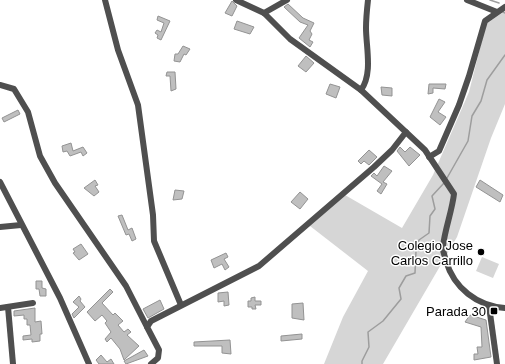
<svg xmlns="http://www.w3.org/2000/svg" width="505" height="364" viewBox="0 0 505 364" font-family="Helvetica,sans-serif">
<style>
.green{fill:#d6d6d6}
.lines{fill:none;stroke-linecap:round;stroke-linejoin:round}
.stream{stroke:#9d9d9d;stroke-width:1.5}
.building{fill:#bfbfbf;stroke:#939393}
.minor{stroke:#4f4f4f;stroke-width:6}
.poi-dot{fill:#000;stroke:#fff;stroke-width:1.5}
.labels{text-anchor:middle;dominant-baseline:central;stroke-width:3;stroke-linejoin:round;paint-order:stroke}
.poi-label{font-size:13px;fill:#000;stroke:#fff;text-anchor:end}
</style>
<rect width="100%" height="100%" fill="#fff"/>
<g class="green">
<path d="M505 11V104L491 138 457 237 383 364H324L343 317 368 271 310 226 345 195 402 228 433 175 469 92 486 24Z"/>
<path d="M482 257 499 264 493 278 476 271Z"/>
</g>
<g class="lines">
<g class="stream">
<path d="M490 0 499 3"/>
<path d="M503 12 505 13"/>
<path d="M447 178 468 141 472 116 481 101 487 80 505 55"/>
<path d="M362 364V361L369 347 368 332 383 321 401 299 399 288 406 276 415 273 416 251 419 240 429 233 430 216 435 209 432 196 444 183"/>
</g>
</g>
<g class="building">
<path d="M232 1 237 6 232 16 225 13Z"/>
<path d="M288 4 303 18 314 23 310 31 312 34 309 40 313 42 310 47 299 38 308 25 300 22 284 7Z"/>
<path d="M158 16 170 21 161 40 157 38 158 35 155 33 157 30 161 32 164 23 157 20Z"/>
<path d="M237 21 254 27 250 34 234 29Z"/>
<path d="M183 46 190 49 186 55 184 54 180 62 174 61 175 54H178Z"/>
<path d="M306 56 314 63 306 72 298 66Z"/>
<path d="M167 72H175L176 89 171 91 170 76H166Z"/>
<path d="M330 84 340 87 336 98 326 94Z"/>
<path d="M429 84H446L445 89 433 88V93L428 94Z"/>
<path d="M381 87 392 88V96L382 95Z"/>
<path d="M439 99 445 102 438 112 446 117 440 125 430 117Z"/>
<path d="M18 110 20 114 4 122 2 118Z"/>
<path d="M71 143 73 151 83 147 87 153 83 156 81 152 70 156 67 151 63 152 62 146Z"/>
<path d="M400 147 405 152 410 147 420 155 409 166 397 151Z"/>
<path d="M369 150 377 157 369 165 364 161 361 164 358 161Z"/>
<path d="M384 166 392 171 383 182 387 184 381 194 377 191 382 184 371 176 374 173 377 176Z"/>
<path d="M95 180 98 185 95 186 99 192 94 196 84 188Z"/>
<path d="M480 180 503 195 500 202 476 187Z"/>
<path d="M175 190 184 191 182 199 173 200Z"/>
<path d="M300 192 308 199 300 209 291 202Z"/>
<path d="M122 215 128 230 132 228 136 239 132 241 129 234 126 235 118 216Z"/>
<path d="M81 244 88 254 79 260 73 253 75 252 73 249Z"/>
<path d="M226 253 228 257 224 259 229 267 225 270 222 264 214 268 211 260Z"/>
<path d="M36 281H42V288L46 289V296H40L39 289H36Z"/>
<path d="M110 289 113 292 102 303 113 315 115 313 123 321 118 325 124 332 128 329 131 332 127 335 139 346 124 360 120 349 111 338 107 342 105 339 111 332 105 323 107 321 102 315 95 321 87 312Z"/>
<path d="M228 292 229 305 224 306V301L218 302V293Z"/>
<path d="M79 296 81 299 80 301 85 307 74 318 72 314 79 307 73 302Z"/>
<path d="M255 297V301H261V305H255L256 309H252V307H248V301H251V298Z"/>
<path d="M160 300 164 309 148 318 143 309Z"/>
<path d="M303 303 304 320 292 318V304Z"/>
<path d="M35 308V322L41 321 42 334H40V341L32 342V339L23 340V336L31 335 30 325H27V319H24V315L14 316V311Z"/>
<path d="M470 315 486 320 491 357 474 360V354H478L477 347H482L481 327 465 322Z"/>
<path d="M302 334V339L281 341V336Z"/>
<path d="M230 340 231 354 222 353V346H194V342Z"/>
<path d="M144 350 148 356 126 364 124 361Z"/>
<path d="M101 355 107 362 111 359 114 364H99L96 360Z"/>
</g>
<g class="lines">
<g class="minor">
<path d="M105 0 118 50 138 105 153 215 154 241 181 305"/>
<path d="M236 0 264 13 290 39 361 90 425 150 454 194C452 211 445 229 443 246 442 250 445 256 446 261 454 288 477 306 505 308"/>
<path d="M467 0 497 12"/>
<path d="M264 13 287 0"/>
<path d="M0 85 14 89 28 112 40 156 55 183 126 286 147 327"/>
<path d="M361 90C373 74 366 47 366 28 366 19 367 9 368 0"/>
<path d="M429 157 439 151 459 105 469 76 485 21 505 7"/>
<path d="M0 182 60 298 89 364"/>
<path d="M0 227 21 225"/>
<path d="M489 306 497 364"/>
<path d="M8 307 13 364"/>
<path d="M0 308 33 303"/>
<path d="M151 364 158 358 159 350 147 327 151 321 259 266 374 167 392 150 406 132"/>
</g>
</g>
<g class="poi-dot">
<circle cx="481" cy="252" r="4"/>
<rect x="490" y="307" width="8" height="8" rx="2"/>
</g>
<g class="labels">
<g class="poi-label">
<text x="473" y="245">Colegio Jose<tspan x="473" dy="15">Carlos Carrillo</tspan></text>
<text x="486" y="311">Parada 30</text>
</g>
</g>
</svg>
